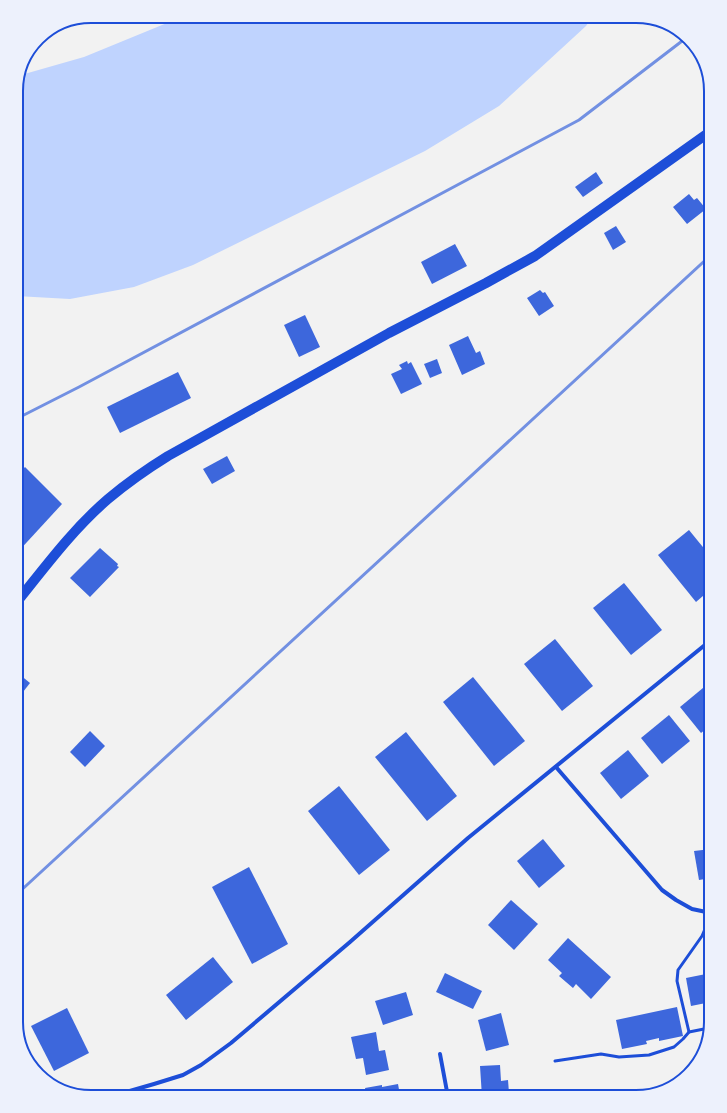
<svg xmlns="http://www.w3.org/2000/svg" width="727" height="1113" viewBox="0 0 727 1113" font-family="Inter,sans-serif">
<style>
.water{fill:#bfd3fe}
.building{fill:#3d67dc}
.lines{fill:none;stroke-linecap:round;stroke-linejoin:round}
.service{stroke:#1d4ed8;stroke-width:3}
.minor{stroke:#1d4ed8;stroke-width:4}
.primary{stroke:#1d4ed8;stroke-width:10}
.rail{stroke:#7290e2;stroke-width:3}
.rim{fill:none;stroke:#1d4ed8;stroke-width:2}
</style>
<rect width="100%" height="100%" fill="#f2f2f2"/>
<path class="water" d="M184 16H593L586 26 499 106 425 151 193 265 134 287 70 299 16 296V86L21 75 84 57Z"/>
<g class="building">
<path d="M596 172 603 183 583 197 575 187Z"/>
<path d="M689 194 694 200 697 198 706 209 687 224 673 207Z"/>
<path d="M616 226 626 242 613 250 604 233Z"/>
<path d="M455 244 467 266 432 284 421 262Z"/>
<path d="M540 290 543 293 545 292 554 306 539 316 527 298Z"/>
<path d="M305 315 320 347 299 357 284 325Z"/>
<path d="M468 336 476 353 480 351 485 364 462 375 449 345Z"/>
<path d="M437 359 442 373 430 378 424 364Z"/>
<path d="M407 361 408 364 411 362 422 384 401 394 391 374 402 369 399 365Z"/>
<path d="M178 372 191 398 120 433 107 407Z"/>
<path d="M227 456 235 471 212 484 203 469Z"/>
<path d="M25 467 62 504 16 554V476Z"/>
<path d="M689 530 711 557V589L696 602 658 555Z"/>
<path d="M100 548 118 564 117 566 119 567 90 597 70 578Z"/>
<path d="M624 583 662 630 631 655 593 608Z"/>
<path d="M555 639 593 686 562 711 524 664Z"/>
<path d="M19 674 30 683 16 701V677Z"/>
<path d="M473 677 525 741 494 766 443 702Z"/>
<path d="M709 683 711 686V725L701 733 680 707Z"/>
<path d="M669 715 690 741 662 764 641 738Z"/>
<path d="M90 731 105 746 85 767 70 752Z"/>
<path d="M406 732 457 796 427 821 375 757Z"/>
<path d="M628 750 649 776 621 799 600 773Z"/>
<path d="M339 786 390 850 359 875 308 811Z"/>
<path d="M543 839 565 866 539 888 517 861Z"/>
<path d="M711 849V878L699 880 694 851Z"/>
<path d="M249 867 288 944 252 964 212 887Z"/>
<path d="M511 900 538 924 514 950 488 925Z"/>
<path d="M568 938 611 977 591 999 576 984 573 988 559 976 562 973 548 960Z"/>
<path d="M213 957 233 982 186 1020 166 995Z"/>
<path d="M445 973 482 991 473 1009 436 992Z"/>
<path d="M711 973V1002L691 1006 686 978Z"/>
<path d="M406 992 413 1015 383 1025 375 1001Z"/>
<path d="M677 1007 683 1036 659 1041V1038L646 1041 647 1044 622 1049 616 1020Z"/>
<path d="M67 1008 89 1053 54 1071 31 1026Z"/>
<path d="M501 1013 509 1045 486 1051 478 1020Z"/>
<path d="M376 1032 379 1051 385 1050 389 1070 366 1075 363 1058 356 1059 351 1037Z"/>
<path d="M500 1065 501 1081 508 1080 509 1093H500L501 1097H482L480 1066Z"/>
<path d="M398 1084 400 1095H404L405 1097H367L365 1088 382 1085V1087Z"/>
</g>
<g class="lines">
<g class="service">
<path d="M709 1028 689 1032 677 981 678 970 702 936 711 915"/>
<path d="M555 1061 601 1054 619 1057 649 1055 674 1047 683 1039 689 1032"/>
</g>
<g class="minor">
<path d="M556 767 662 890 676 900 692 909 711 913"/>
<path d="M440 1054 448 1097"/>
<path d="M109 1097 154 1084 183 1075 201 1065 231 1043 350 942 468 838 711 640"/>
</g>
<path class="primary" d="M16 603C45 567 73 529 108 499 127 483 147 469 168 456L389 333 486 283 535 256 711 131"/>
<g class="rail">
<path d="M16 419 79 387 579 120 686 38"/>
<path d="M16 895 711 255"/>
</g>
</g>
<path d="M0 0H727V1113H0ZM91 23H636A68 68 0 0 1 704 91V1022A68 68 0 0 1 636 1090H91A68 68 0 0 1 23 1022V91A68 68 0 0 1 91 23Z" fill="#edf1fc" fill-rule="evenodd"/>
<path class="rim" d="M91 23H636A68 68 0 0 1 704 91V1022A68 68 0 0 1 636 1090H91A68 68 0 0 1 23 1022V91A68 68 0 0 1 91 23Z"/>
</svg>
